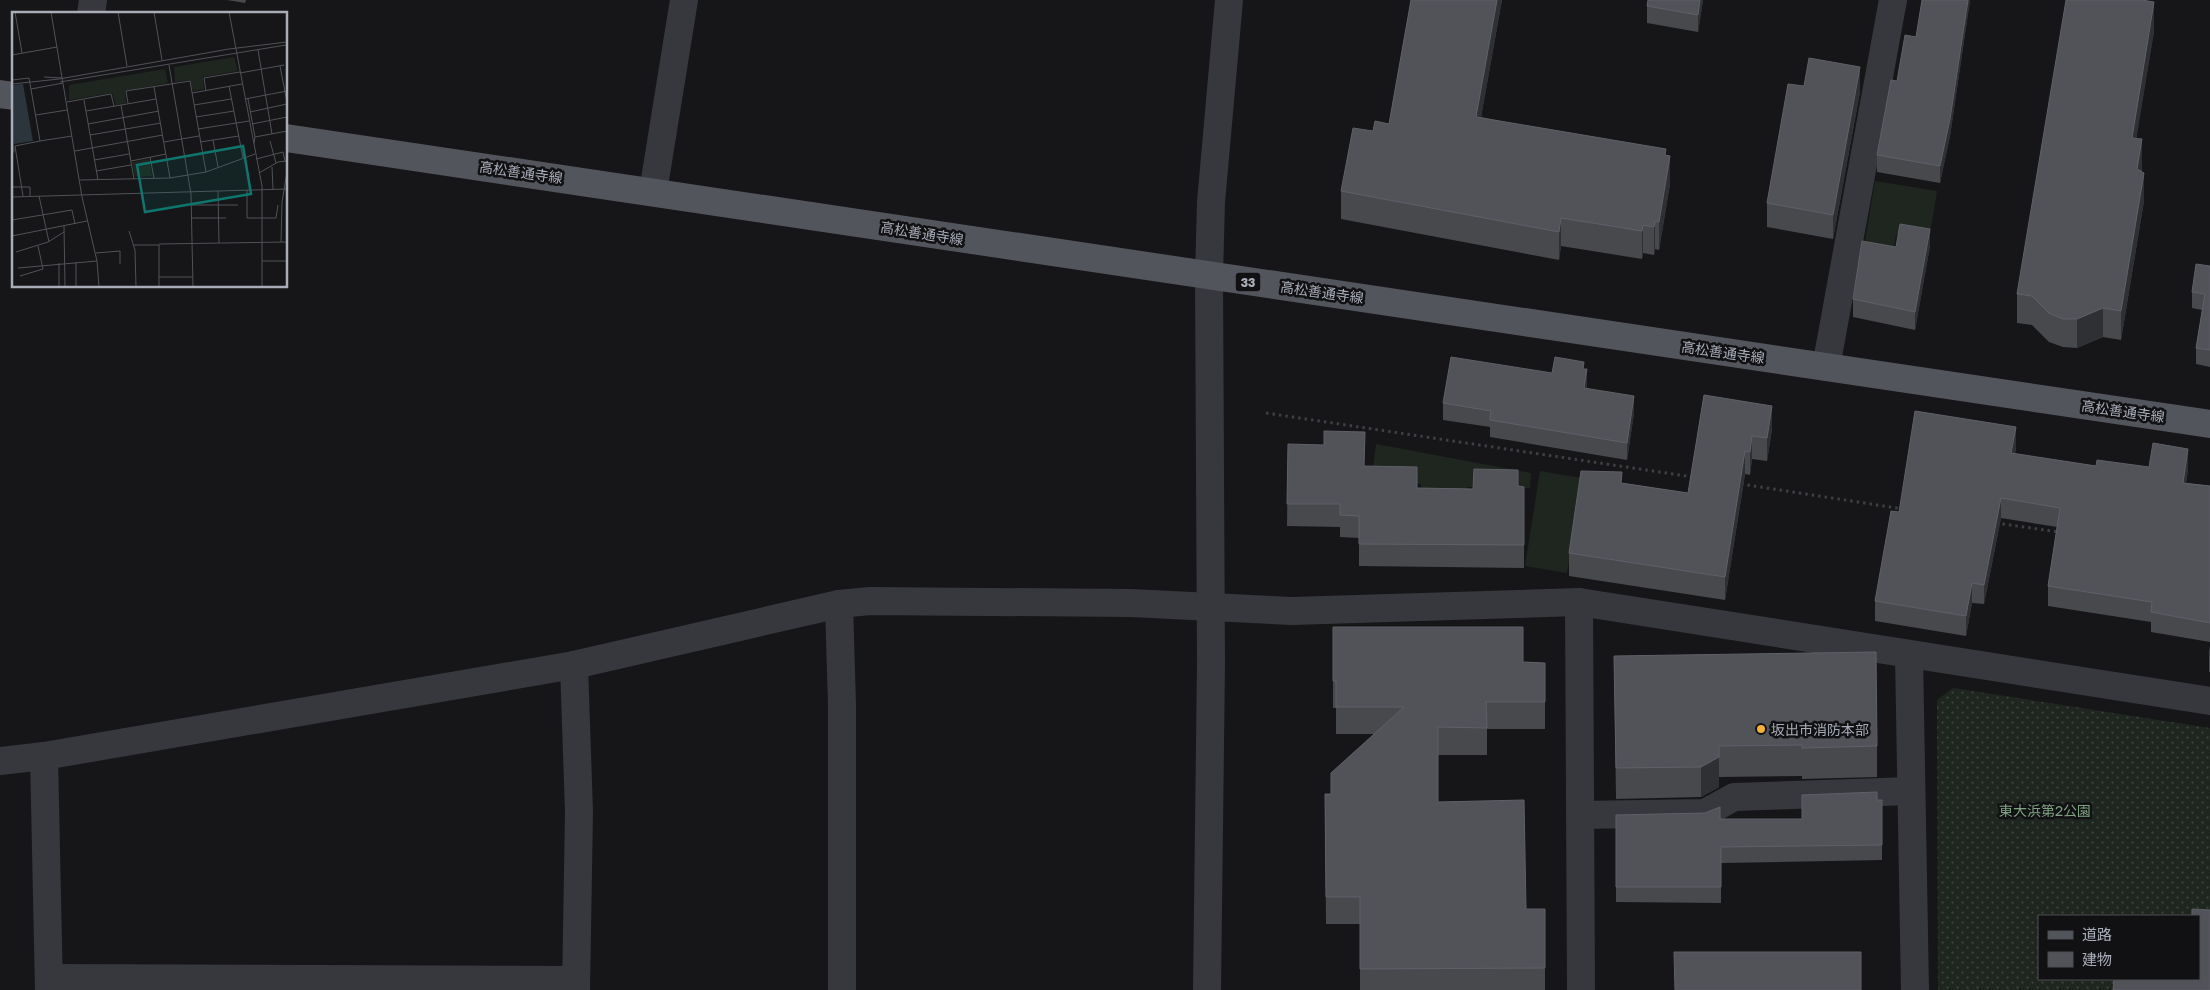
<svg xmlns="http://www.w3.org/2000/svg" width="2210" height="990" viewBox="0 0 2210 990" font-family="'Golos Text','Noto Sans JP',sans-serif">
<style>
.grass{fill:url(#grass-dots);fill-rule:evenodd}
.garden{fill:#1e261f}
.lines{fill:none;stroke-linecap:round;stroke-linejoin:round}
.path{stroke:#3d3f44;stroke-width:3;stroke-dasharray:2.5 4;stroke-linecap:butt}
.minor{stroke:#37383d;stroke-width:28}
.major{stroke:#53555c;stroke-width:28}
.wall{fill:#47494d}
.shaded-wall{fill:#2f3033}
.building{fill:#525359;stroke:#5f6168}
.poi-dot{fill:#f2b134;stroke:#111113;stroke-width:2}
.labels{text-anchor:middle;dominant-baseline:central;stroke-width:5;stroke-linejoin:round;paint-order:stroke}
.shield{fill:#111113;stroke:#7b7e86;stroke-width:1}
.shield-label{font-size:12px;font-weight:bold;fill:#a8adb8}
.street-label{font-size:14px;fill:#a8adb8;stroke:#111113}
.poi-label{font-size:14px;fill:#a8adb8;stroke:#111113;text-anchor:start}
.park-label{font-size:14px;fill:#7fa381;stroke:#111113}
.inset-road{fill:none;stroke:#505258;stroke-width:1}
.view{fill:#0f766e;fill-opacity:0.15;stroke:#0f766e;stroke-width:2.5}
.inset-edge{fill:none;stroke:#a8adb8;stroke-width:2.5}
</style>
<defs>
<pattern id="grass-dots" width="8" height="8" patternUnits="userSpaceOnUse" patternTransform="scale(1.25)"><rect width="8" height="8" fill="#1e261f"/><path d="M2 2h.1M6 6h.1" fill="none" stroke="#3c433d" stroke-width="1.8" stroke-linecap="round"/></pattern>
</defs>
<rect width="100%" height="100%" fill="#161618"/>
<path class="grass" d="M1953 688 2210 728V990H1938L1937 700ZM2039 916H2199V979H2039Z"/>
<g class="garden">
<path d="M1875 181 1937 191 1929 241 1896 235 1892 259 1863 254Z"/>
<path d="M1376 444 1531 473 1530 488 1467 487 1469 507 1422 506 1421 484 1371 482Z"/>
<path d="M1540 471 1582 478 1567 573 1525 566Z"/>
</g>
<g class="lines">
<g class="path">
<path d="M1266 413 1693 477"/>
<path d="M1741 484 1903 509"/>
<path d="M1996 523 2059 532"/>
</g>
<g class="minor">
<path d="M91 14 93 0"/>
<path d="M653 192 684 0"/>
<path d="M1826 367 1893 0"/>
<path d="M1579 602 1581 990"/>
<path d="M839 604 842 705V990"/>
<path d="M1909 655 1915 990"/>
<path d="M574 665 579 812 576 990"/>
<path d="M44 756 49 990"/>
<path d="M0 761 44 756 574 665 839 604 870 601 1131 603 1292 611 1579 602 2210 701"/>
<path d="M1580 815 1705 813 1734 797 1911 791"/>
<path d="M49 978 576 980"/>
<path d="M1207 990 1211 663 1209 276 1211 202 1229 0"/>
</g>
<g class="major">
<path d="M0 94 14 96"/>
<path d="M286 138 2210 424"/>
</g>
</g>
<g class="wall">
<path d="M227 0H246L245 3Z"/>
<path d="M1411 0H1502L1481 117 1666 156 1670 184 1659 250 1655 249 1654 255 1643 253 1642 259 1561 246 1559 260 1341 219V191L1389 124Z"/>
<path d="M1648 0H1703L1698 32 1647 23V6Z"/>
<path d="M1922 0H1970L1950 136 1940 183 1877 172V155L1897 81 1916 37Z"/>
<path d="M2154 31 2136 138 2142 168V172L2144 201 2121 340 2103 337 2077 348 2063 347 2049 342 2032 325 2017 323V294Z"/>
<path d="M1804 86 1860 92 1833 239 1767 227V203Z"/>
<path d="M1930 246 1915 330 1853 317V299L1896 247Z"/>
<path d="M2210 266V367L2196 364V348L2202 310 2192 308V292Z"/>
<path d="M1584 369 1587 386 1586 389 1634 413 1627 460 1490 437V427L1443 420V403L1552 373Z"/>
<path d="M1704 395 1772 429 1767 461 1752 459 1750 475 1745 474 1725 600 1569 576V553L1622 483 1688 493Z"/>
<path d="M1288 444 1365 466 1417 488 1473 489 1518 486 1524 487V568L1359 566V538L1340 537V527L1287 526Z"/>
<path d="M2016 447 2015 454 2096 466 2149 467 2188 469 2186 483 2210 486V642L2151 632V622L2048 606V586L2057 527 2001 518 1984 604 1972 603 1966 636 1875 621V601L1899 512Z"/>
<path d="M1333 627 1523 662 1545 663V729H1487V755H1438V802L1526 909H1545V990H1360V924H1326L1325 794H1331L1374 734H1336V708H1333Z"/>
<path d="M2210 645V672H2209V652Z"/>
<path d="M1614 656 1877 746V777L1802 779V776L1719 777V787L1701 797 1616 799Z"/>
<path d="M1877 800H1882V860L1721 863V903L1616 902V815L1720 819H1802Z"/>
</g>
<g class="shaded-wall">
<path d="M1497 0H1502L1476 145V117Z"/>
<path d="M1700 0H1703L1698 32V15Z"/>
<path d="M1968 0H1970L1950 136 1940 183V166Z"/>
<path d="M2154 2V31L2132 166V138Z"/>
<path d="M1860 67V92L1833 239V215Z"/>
<path d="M2142 139V168L2137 198V169Z"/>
<path d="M1670 156V184L1659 250V222Z"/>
<path d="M2144 173V201L2121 340V311Z"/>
<path d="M1561 218V246L1559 260V232Z"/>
<path d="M1655 221V249L1654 255V227Z"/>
<path d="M1643 225V253L1642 259V231Z"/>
<path d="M1930 229V246L1915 330V312Z"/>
<path d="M2103 308V337L2077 348V319Z"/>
<path d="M1587 369V386L1584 406V388Z"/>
<path d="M1634 396V413L1627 460V443Z"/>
<path d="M1772 406V429L1767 461V438Z"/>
<path d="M2016 427V447L2011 473V453Z"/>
<path d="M1752 436V459L1750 475V452Z"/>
<path d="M2188 449V469L2183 503V483Z"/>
<path d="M1745 451V474L1725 600V577Z"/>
<path d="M2001 498V518L1984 604V585Z"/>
<path d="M1972 583V603L1966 636V616Z"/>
<path d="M1719 757V787L1701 797V767Z"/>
</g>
<g class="building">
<path d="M1411 0H1497L1476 117 1666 149 1665 155 1670 156 1659 222 1655 221 1654 227 1643 225 1642 231 1561 218 1559 232 1341 191 1353 128 1373 131 1375 121 1389 124Z"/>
<path d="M1648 0H1700L1698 15 1647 6Z"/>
<path d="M1922 0H1968L1950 119 1940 166 1877 155 1891 80 1897 81 1905 35 1916 37Z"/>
<path d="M2066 0H2142L2154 2 2132 138 2142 139 2137 169 2144 173 2121 311 2103 308 2077 319H2063L2049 313 2032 296 2017 294Z"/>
<path d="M1809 58 1860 67 1833 215 1767 203 1788 84 1804 86Z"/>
<path d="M1900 224 1930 229 1915 312 1853 299 1862 241 1896 247Z"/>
<path d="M2196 264 2210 266V350L2196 348 2205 294 2192 292Z"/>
<path d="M1451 357 1552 373 1555 357 1584 362 1583 369H1587L1584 388 1634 396 1627 443 1490 420 1491 411 1443 403Z"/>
<path d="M1704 395 1772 406 1767 438 1752 436 1750 452 1745 451 1725 577 1569 553 1581 471 1622 472 1621 483 1688 493Z"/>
<path d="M1915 411 2016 427 2011 453 2096 466 2097 460 2149 467 2153 443 2188 449 2183 483 2210 486V623L2151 612 2152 602 2048 586 2060 508 2001 498 1984 585 1972 583 1966 616 1875 601 1891 511 1899 512Z"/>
<path d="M1324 431 1365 432 1364 466 1417 467V488L1473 489 1474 469 1518 470V486L1524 487V545L1359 544V516L1340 515V504H1287L1288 444 1324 445Z"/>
<path d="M1333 627H1523V662L1545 663V702H1486L1487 728 1438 727V802L1524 800 1526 909H1545V968L1360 969V897H1326L1325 794H1331V773L1404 707H1336V681H1333Z"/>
<path d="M1876 652 1877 746 1802 748V745L1719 746V757L1701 767 1616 768 1614 656Z"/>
<path d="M1877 792V800H1882V845L1721 847V887H1616V815L1705 813 1720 807V819H1802V795Z"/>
<path d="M2192 909 2210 910V990H2113L2114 979H2199V916H2192Z"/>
<path d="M1674 952H1861V990H1675Z"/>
</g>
<circle class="poi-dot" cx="1761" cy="729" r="5"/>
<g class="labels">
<rect class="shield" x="1235.5" y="272.5" width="25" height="19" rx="4"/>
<g class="shield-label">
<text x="1248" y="282">33</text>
</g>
<g class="street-label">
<text transform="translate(521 172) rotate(8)">高松善通寺線</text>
<text transform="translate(922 233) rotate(9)">高松善通寺線</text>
<text transform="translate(1322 292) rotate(8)">高松善通寺線</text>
<text transform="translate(1723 352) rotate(8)">高松善通寺線</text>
<text transform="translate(2123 411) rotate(8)">高松善通寺線</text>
</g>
<g class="poi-label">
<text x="1771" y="729">坂出市消防本部</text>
</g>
<g class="park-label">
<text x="2045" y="810">東大浜第2公園</text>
</g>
</g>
<g transform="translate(12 12)">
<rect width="275" height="275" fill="#161618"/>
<path d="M222 45 226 59 191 65 192 77 181 79 178 68 163 70 162 55ZM153 57 156 71 113 79 114 91 104 93 100 81 57 88V73ZM137 147 140 164 123 165 120 150Z" fill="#1e261f"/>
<path d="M11 72 21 129 2 132 3 140 0 141V73Z" fill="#2c353c"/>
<path class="inset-road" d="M3 0 10 41M39 0 70 185 85 249 87 275M106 0 115 54M142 0 150 48M217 0 250 174V275M246 38 260 122M0 43 45 35M157 53 179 182 181 275M268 54 275 90M228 61 272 53M32 65 50 66M0 68 17 66 28 129 60 124M48 70 274 33M0 72 47 67 217 37 275 30M217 74 231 146M142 75 158 166M19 77 51 71M194 79 192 66 228 60M180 81 230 72M233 87 275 79M236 87 243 125M72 88 86 168M55 90 99 82 102 94M116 91 114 79 178 69 194 160M109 93 122 167M182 93 219 87M74 99 144 87M238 100 275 92M24 103 55 98M184 105 222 99M76 112 147 99M240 112 275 105M186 117 237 109M78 123 149 111M201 128 206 155M258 129 264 151M152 130 187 124M188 130 227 124M242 131 243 125 275 119M63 139 151 123M203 139 229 135M138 145 142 166M244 147 271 140 273 149M82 148 117 142M119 149 154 142M260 155 261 177M84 159 119 153M247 161 266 150 275 149M68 168 158 166 194 160 243 142M0 175H18V184M235 178V206H264L266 193M206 179 207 231M11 184 3 134 28 129M27 184 37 230M0 185 275 177M180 193H226M180 206H214M0 208 60 198 63 212M52 214 53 275M117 219 123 238 124 275M0 224 75 209M269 230 270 190 275 160M147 232 275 230M122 233H147V275M4 240 36 230 52 220M84 241 108 239V252M250 249H275M64 250V275M47 251V275M6 256 85 249M8 264 31 257 26 234M147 265H181"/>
<path class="view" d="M231 134 239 182 133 200 125 153Z"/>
<rect width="275" height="275" class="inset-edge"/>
</g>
<rect x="2038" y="915" width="162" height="65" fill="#111113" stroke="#4d4f55"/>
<rect x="2048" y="931" width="25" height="8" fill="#53555c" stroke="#4d4f55"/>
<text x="2082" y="940" font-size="15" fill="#a8adb8">道路</text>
<rect x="2048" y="952" width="25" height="15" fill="#525359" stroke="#4d4f55"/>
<text x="2082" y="965" font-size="15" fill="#a8adb8">建物</text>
</svg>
